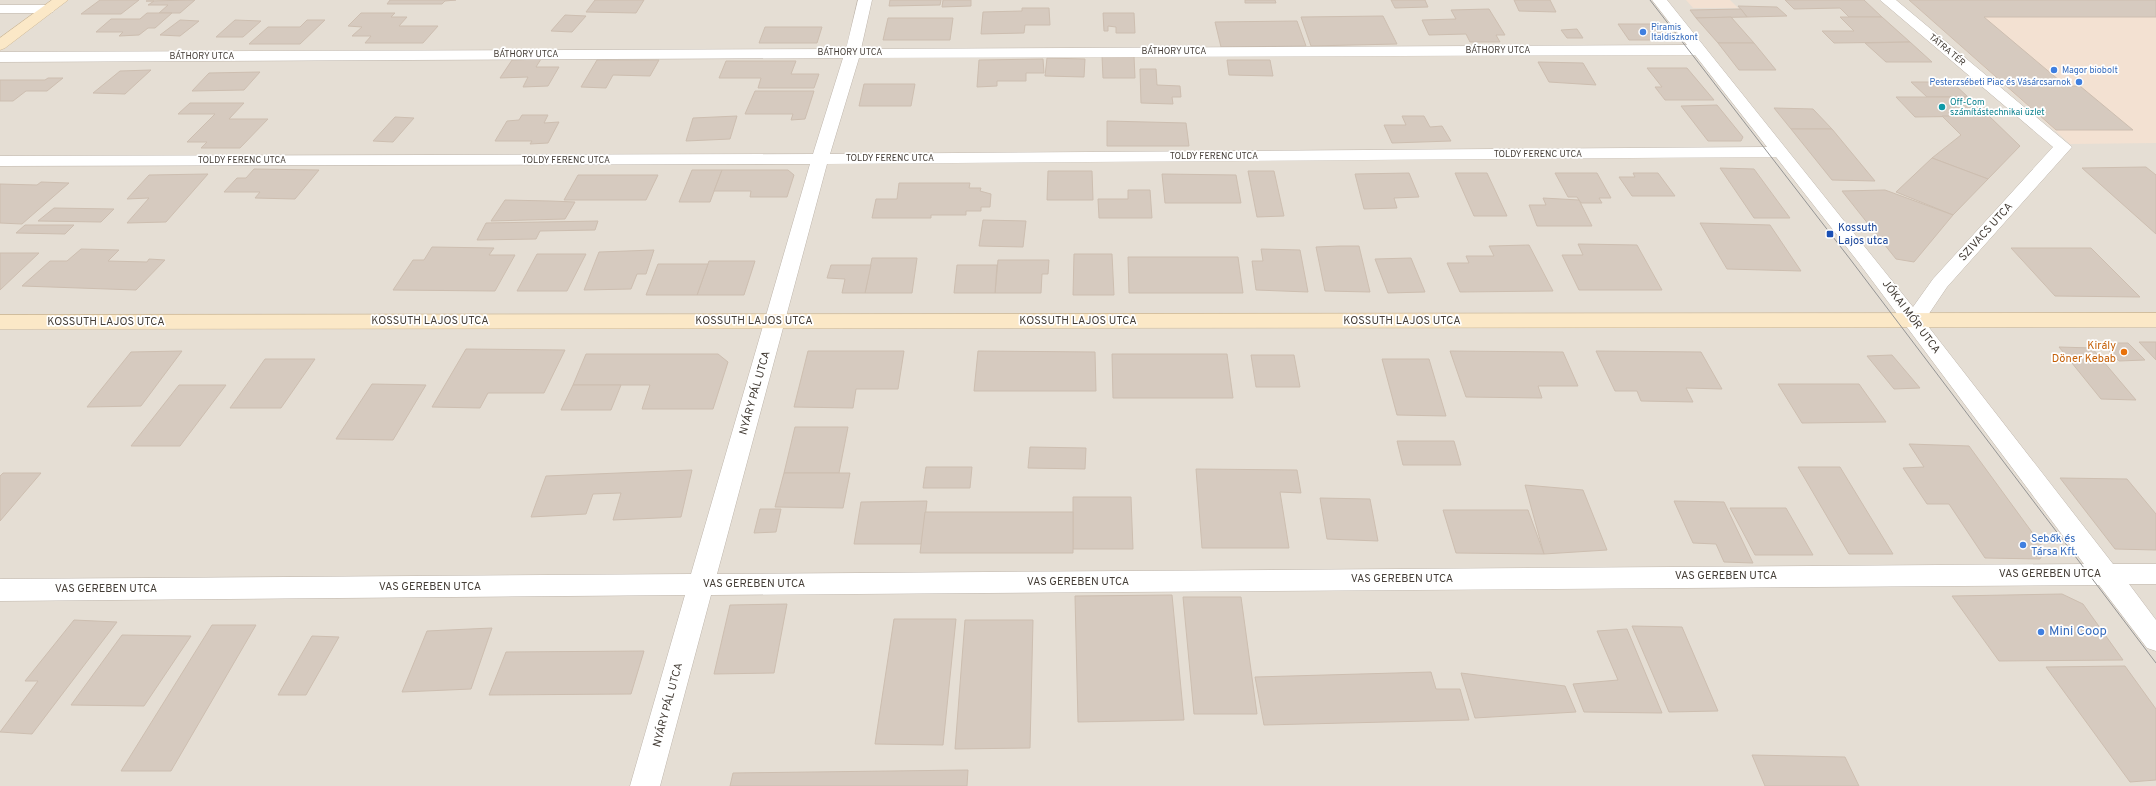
<svg xmlns="http://www.w3.org/2000/svg" width="2156" height="786" viewBox="0 0 2156 786" font-family="Overpass,sans-serif">
<style>
.residential{fill:#e5ded4}
.commercial{fill:#f3e1d2}
.building{fill:#d6cabf;stroke:#cdbeb0}
.lines{fill:none;stroke-linecap:round;stroke-linejoin:round}
.street-casing{stroke:#bfb6ac;stroke-width:1}
.secondary-casing{stroke:#cfba98;stroke-width:1}
.street{fill:#fff;fill-rule:evenodd}
.secondary{fill:#fbe8c7;fill-rule:evenodd}
.tram{stroke:#959595;stroke-width:1}
.shop-dot{fill:#3f7fe0;stroke:#fff;stroke-width:1.5}
.culture-dot{fill:#0f9aa8;stroke:#fff;stroke-width:1.5}
.transit-dot{fill:#1a4fb4;stroke:#fff;stroke-width:1.5}
.food-dot{fill:#e8710a;stroke:#fff;stroke-width:1.5}
.labels{text-anchor:middle;dominant-baseline:central;stroke-width:3.5;stroke-linejoin:round;paint-order:stroke}
.far-shop-label{font-size:9px;fill:#366cbe;stroke:#fff;text-anchor:start}
.far-street-label{font-size:9px;fill:#443d36;stroke:#fff}
.far-culture-label{font-size:9px;fill:#0d838f;stroke:#fff;text-anchor:start}
.transit-label{font-size:11px;fill:#164399;stroke:#fff;text-anchor:start}
.street-label{font-size:11px;fill:#443d36;stroke:#fff}
.food-label{font-size:11px;fill:#c56008;stroke:#fff;text-anchor:end}
.shop-label{font-size:11px;fill:#366cbe;stroke:#fff;text-anchor:start}
.near-shop-label{font-size:13px;fill:#366cbe;stroke:#fff;text-anchor:start}
</style>
<rect width="100%" height="100%" fill="#f2ede6"/>
<rect class="residential" x="0" y="0" width="2156" height="786"/>
<g class="commercial">
<path d="M1686 0H1730L1738 8H1693Z"/>
<path d="M1909 0H2156V143L2070 144Z"/>
</g>
<g class="building">
<path d="M100 0H139L121 14H81Z"/>
<path d="M195 0 180 13H159L168 5H148L154 1H146Z"/>
<path d="M390 0H456L445 1 442 4H387Z"/>
<path d="M595 0H644L636 13 586 12Z"/>
<path d="M890 0H941L940 5 889 6Z"/>
<path d="M943 0H971V6L942 7Z"/>
<path d="M1245 0H1275L1276 3H1245Z"/>
<path d="M1391 0H1425L1428 7 1395 8Z"/>
<path d="M1514 0H1550L1556 12 1519 11Z"/>
<path d="M1785 0H1864L1882 17H1849L1840 8 1794 9Z"/>
<path d="M1909 0H2156V17H1984L2066 86H2080L2133 130H2056Z"/>
<path d="M1738 6 1777 7 1787 16 1747 17Z"/>
<path d="M1022 8H1049L1050 25H1025L1024 33 981 34 983 12 1022 11Z"/>
<path d="M1489 9 1505 35H1496L1500 42H1470L1466 34 1429 35 1422 20 1456 19 1451 10Z"/>
<path d="M1741 9 1747 17 1696 18 1690 10Z"/>
<path d="M147 13H172L155 28H148L139 35 119 36 123 32H96L111 19H140Z"/>
<path d="M361 13H395L391 17H407L399 26H438L423 43H365L371 36H352L362 27 348 26Z"/>
<path d="M1103 13H1134L1135 33H1116V27L1108 26V31H1104Z"/>
<path d="M565 15 586 16 572 32 551 31Z"/>
<path d="M1383 16 1397 44 1311 46 1301 17Z"/>
<path d="M1731 17 1754 43H1718L1696 18Z"/>
<path d="M1840 17H1882L1910 42 1834 43 1822 31H1854Z"/>
<path d="M888 18H953L950 40H883Z"/>
<path d="M180 20 199 21 180 36 160 35Z"/>
<path d="M235 20 261 21 243 37H216Z"/>
<path d="M307 20H325L300 44H249L268 27H300Z"/>
<path d="M1297 21 1306 46 1221 47 1215 22Z"/>
<path d="M1618 24H1656L1669 40H1629Z"/>
<path d="M765 27H822L817 43H759Z"/>
<path d="M1577 29 1583 38H1567L1561 30Z"/>
<path d="M1910 42 1932 62H1886L1865 43Z"/>
<path d="M1718 43H1754L1776 70H1739Z"/>
<path d="M1102 56H1134L1135 78H1103Z"/>
<path d="M1047 58 1085 59 1084 77 1045 76Z"/>
<path d="M541 59 536 67H559L548 86 523 87 528 77 500 78 512 60Z"/>
<path d="M1043 59 1044 73H1026V81H997V86L977 87 979 60Z"/>
<path d="M597 60H659L650 76 613 75 606 88 581 87Z"/>
<path d="M1227 60H1270L1273 76 1229 75Z"/>
<path d="M726 61H796L791 74H819L814 88H758L761 78H719Z"/>
<path d="M1538 62 1583 63 1596 85 1549 82Z"/>
<path d="M1647 68H1687L1714 100H1665L1655 87H1662Z"/>
<path d="M1140 69H1156L1157 85 1180 86 1181 97H1172L1173 104 1141 103Z"/>
<path d="M151 70 125 94 93 93 120 71Z"/>
<path d="M260 72 244 90 192 91 209 73Z"/>
<path d="M48 78H63L47 91H26L13 101H0V80H45Z"/>
<path d="M1911 82H1952L1968 97H1927Z"/>
<path d="M864 84H915L911 106H859Z"/>
<path d="M755 91H814L805 119 791 120 793 114H745Z"/>
<path d="M1896 97H1968L1989 116 1915 117Z"/>
<path d="M190 103H244L229 119H268L240 148H201L207 142H187L215 114H178Z"/>
<path d="M1717 105 1743 137 1741 141H1708L1681 106Z"/>
<path d="M1774 108 1813 109 1832 129H1791Z"/>
<path d="M522 115H548L544 123 559 122 548 143 530 144 532 141H495L507 121 519 120Z"/>
<path d="M737 116 730 139 686 141 693 118Z"/>
<path d="M1402 116H1424L1430 127 1442 126 1451 141 1392 143 1384 125H1406Z"/>
<path d="M1942 116H1989L2020 146 1988 179 1932 158 1961 135Z"/>
<path d="M395 117 414 118 393 142 373 141Z"/>
<path d="M1107 121 1186 123 1189 146H1107Z"/>
<path d="M1791 129H1832L1875 181 1832 180Z"/>
<path d="M1932 158 1988 179 1953 215 1896 192Z"/>
<path d="M2146 167 2156 175V234L2082 168Z"/>
<path d="M1720 168 1754 169 1790 218H1754Z"/>
<path d="M254 169 319 170 295 199 255 198 260 192H224L237 178H246Z"/>
<path d="M692 170H722L710 202H679Z"/>
<path d="M722 170H788L794 175 787 197H750L751 191H714Z"/>
<path d="M1048 171H1092L1093 200H1047Z"/>
<path d="M1248 171H1274L1284 216 1257 217Z"/>
<path d="M1409 173 1419 197 1394 198 1397 208 1364 209 1355 174Z"/>
<path d="M1455 173H1487L1507 216H1474Z"/>
<path d="M1555 173H1597L1611 198H1599L1602 203H1581L1577 197H1568Z"/>
<path d="M1633 173H1658L1675 196H1632L1619 177H1635Z"/>
<path d="M208 174 166 222 127 223 149 198 127 199 149 175Z"/>
<path d="M1162 174 1236 175 1241 203H1165Z"/>
<path d="M578 175H658L646 200H564Z"/>
<path d="M41 182 69 183 22 224 0 223V184L37 185Z"/>
<path d="M899 183H970L969 188H981L980 191 991 194 990 207H981V211H966V215H931V218H872L876 199H897Z"/>
<path d="M1128 190H1150L1152 218H1099L1098 199H1128Z"/>
<path d="M1885 190 1953 215 1914 262 1896 259 1842 191Z"/>
<path d="M1543 198 1579 200 1592 226H1537L1529 205H1546Z"/>
<path d="M505 200 550 201 575 202 565 219 491 221Z"/>
<path d="M54 208 114 209 101 222 38 221Z"/>
<path d="M983 220 1026 221 1023 247 979 246Z"/>
<path d="M598 221 595 230 540 231 536 239 477 240 486 223Z"/>
<path d="M1700 223 1770 225 1801 271 1727 269Z"/>
<path d="M25 225H74L65 234 16 233Z"/>
<path d="M1578 244 1637 245 1662 290H1579L1562 255H1583Z"/>
<path d="M1529 245 1553 291 1460 292 1447 263H1469L1466 256H1494L1489 246Z"/>
<path d="M1340 246H1359L1370 292 1325 291 1316 247Z"/>
<path d="M432 247 494 248 489 255H515L495 291 393 290 413 260H424Z"/>
<path d="M2011 248H2091L2140 297 2055 296Z"/>
<path d="M81 249 119 250 108 261 147 262 149 259 165 260 136 290 22 286 50 261H67Z"/>
<path d="M1261 249 1300 250 1308 292 1256 290 1252 261H1263Z"/>
<path d="M654 250 646 274H637L631 289 584 290 599 252Z"/>
<path d="M0 253H39L0 290Z"/>
<path d="M537 254H586L567 291H517Z"/>
<path d="M1074 254H1112L1114 295H1073Z"/>
<path d="M1128 257H1238L1243 293H1129Z"/>
<path d="M872 258H917L912 293H865Z"/>
<path d="M1411 258 1425 292 1388 293 1375 259Z"/>
<path d="M998 260H1049L1048 274H1042L1041 293H995Z"/>
<path d="M709 261H755L744 295H697Z"/>
<path d="M658 264H708L697 295H646Z"/>
<path d="M831 265H871L865 293H842L845 279 827 278Z"/>
<path d="M957 265H997L995 293H954Z"/>
<path d="M2139 342H2156V360Z"/>
<path d="M2102 343H2128L2145 360 2119 361Z"/>
<path d="M2059 347 2092 348 2136 400 2101 399Z"/>
<path d="M466 349 565 350 544 393H488L480 408 432 407Z"/>
<path d="M182 351 141 406 87 407 131 352Z"/>
<path d="M808 351H904L898 389H856L853 408 794 407Z"/>
<path d="M978 351 1095 352 1096 391H974Z"/>
<path d="M1450 351 1563 352 1578 386H1538L1542 398 1466 397Z"/>
<path d="M1596 351 1701 352 1722 389 1686 388 1693 402 1641 401 1637 391H1615Z"/>
<path d="M586 354H718L728 362 713 409H642L650 385H573Z"/>
<path d="M1112 354H1227L1233 398H1113Z"/>
<path d="M1251 355H1294L1300 387H1256Z"/>
<path d="M1892 355 1920 388 1894 389 1867 356Z"/>
<path d="M265 359H315L281 408H230Z"/>
<path d="M1382 359H1429L1446 416 1397 415Z"/>
<path d="M372 384 426 385 393 440 336 439Z"/>
<path d="M1778 384H1859L1886 422 1802 423Z"/>
<path d="M179 385H226L180 446H131Z"/>
<path d="M573 385H621L611 410H561Z"/>
<path d="M795 427H848L839 473H784Z"/>
<path d="M1397 441H1454L1461 465H1403Z"/>
<path d="M1909 444 1969 446 2045 550 2040 559 1985 558 1949 504H1927L1903 468 1924 467Z"/>
<path d="M1030 447 1086 448 1085 469 1028 468Z"/>
<path d="M926 467H972L970 488H923Z"/>
<path d="M1798 467H1840L1893 554H1849Z"/>
<path d="M1196 469 1297 470 1301 493 1280 492 1289 548H1202Z"/>
<path d="M692 470 681 517 613 520 621 493 593 494 586 514 531 517 546 476Z"/>
<path d="M3 473H41L0 521V476Z"/>
<path d="M784 473H850L843 508 775 507Z"/>
<path d="M2060 478 2127 479 2156 514V550L2115 549Z"/>
<path d="M1525 485 1583 490 1607 550 1544 554Z"/>
<path d="M1073 497H1131L1133 549H1073Z"/>
<path d="M1320 498 1370 499 1378 541 1327 539Z"/>
<path d="M927 501 922 544H854L861 502Z"/>
<path d="M1674 501 1724 502 1753 563 1724 562 1716 544 1693 543Z"/>
<path d="M1730 508H1786L1813 555H1755Z"/>
<path d="M760 509H781L776 532 754 533Z"/>
<path d="M1443 510H1528L1544 554 1456 553Z"/>
<path d="M925 512H1073V553H920Z"/>
<path d="M2062 594 2083 604 2123 660 1999 661 1952 596Z"/>
<path d="M1172 595 1184 720 1078 722 1075 596Z"/>
<path d="M1183 597H1241L1257 714H1194Z"/>
<path d="M787 604 774 673 714 674 730 605Z"/>
<path d="M894 619H956L943 745 875 744Z"/>
<path d="M74 620 117 622 32 734 0 732 38 681H25Z"/>
<path d="M965 620H1033L1030 748 955 749Z"/>
<path d="M212 625H256L171 771H121Z"/>
<path d="M1632 626 1682 627 1718 711 1669 712Z"/>
<path d="M492 628 471 689 402 692 427 631Z"/>
<path d="M1627 629 1662 713 1584 712 1573 684 1618 680 1597 631Z"/>
<path d="M122 635 191 636 144 706 71 705Z"/>
<path d="M312 636 339 637 306 695H278Z"/>
<path d="M644 651 631 694 489 695 506 652Z"/>
<path d="M2125 666 2156 709V780L2130 782 2046 667Z"/>
<path d="M1431 672 1436 689H1460L1469 720 1264 725 1255 677Z"/>
<path d="M1461 673 1565 686 1576 712 1475 718Z"/>
<path d="M1752 755 1845 757 1859 786H1765Z"/>
<path d="M968 770 967 786H730L733 773Z"/>
</g>
<g class="lines">
<g class="street-casing">
<g id="street">
<path d="M858 0H872L861 49 1687 45 1652 0H1667L1913 307 1933 279 2053 147 1880 0H1896L2072 147 1947 287 1924 321 2113 564H2156V584H2129L2156 620V651L2147 648 2099 585 711 595 660 786H630L685 595 0 601V579L691 574 810 164 0 166V156L813 154 843 58 0 62V52L846 49ZM1695 55 1767 147 830 154 859 58ZM1776 157 1859 263 2084 564 717 574 827 164Z"/>
<path d="M0 5H48L53 6 55 9 53 12 48 13H0Z"/>
</g>
</g>
<g class="secondary-casing">
<g id="secondary">
<path d="M52 0H68L5 48 0 50V38Z"/>
<path d="M2156 313V327L0 329V315Z"/>
</g>
</g>
<use href="#street" class="street"/>
<use href="#secondary" class="secondary"/>
<path class="tram" d="M1650 0 1850 259 2156 663"/>
</g>
<g class="shop-dot">
<circle cx="1643" cy="32" r="4"/>
<circle cx="2054" cy="70" r="4"/>
<circle cx="2079" cy="82" r="4"/>
<circle cx="2023" cy="545" r="4"/>
<circle cx="2041" cy="632" r="4"/>
</g>
<circle class="culture-dot" cx="1942" cy="107" r="4"/>
<rect class="transit-dot" x="1826" y="230" width="8" height="8" rx="2"/>
<circle class="food-dot" cx="2124" cy="352" r="4"/>
<g class="labels">
<g class="far-shop-label">
<text x="1651" y="27">Piramis<tspan x="1651" dy="10">Italdiszkont</tspan></text>
<text x="2062" y="70">Magor biobolt</text>
<text x="2071" y="82" text-anchor="end">Pesterzsébeti Piac és Vásárcsarnok</text>
</g>
<g class="far-street-label">
<text x="1498" y="50">BÁTHORY UTCA</text>
<text transform="translate(1947 50) rotate(40)">TÁTRA TÉR</text>
<text x="1174" y="51">BÁTHORY UTCA</text>
<text x="850" y="52">BÁTHORY UTCA</text>
<text x="526" y="54">BÁTHORY UTCA</text>
<text x="202" y="56">BÁTHORY UTCA</text>
<text x="1538" y="154">TOLDY FERENC UTCA</text>
<text x="1214" y="156">TOLDY FERENC UTCA</text>
<text x="890" y="158">TOLDY FERENC UTCA</text>
<text x="242" y="160">TOLDY FERENC UTCA</text>
<text x="566" y="160">TOLDY FERENC UTCA</text>
</g>
<g class="far-culture-label">
<text x="1950" y="102">Off-Com<tspan x="1950" dy="10">számítástechnikai üzlet</tspan></text>
</g>
<g class="transit-label">
<text x="1838" y="228">Kossuth<tspan x="1838" dy="13">Lajos utca</tspan></text>
</g>
<g class="street-label">
<text transform="translate(1986 232) rotate(-48)">SZIVACS UTCA</text>
<text transform="translate(1911 317) rotate(53)">JÓKAI MÓR UTCA</text>
<text x="430" y="321">KOSSUTH LAJOS UTCA</text>
<text x="754" y="321">KOSSUTH LAJOS UTCA</text>
<text x="1078" y="321">KOSSUTH LAJOS UTCA</text>
<text x="1402" y="321">KOSSUTH LAJOS UTCA</text>
<text x="106" y="322">KOSSUTH LAJOS UTCA</text>
<text transform="translate(755 393) rotate(-74)">NYÁRY PÁL UTCA</text>
<text x="2050" y="574">VAS GEREBEN UTCA</text>
<text x="1726" y="576">VAS GEREBEN UTCA</text>
<text x="1402" y="579">VAS GEREBEN UTCA</text>
<text x="1078" y="582">VAS GEREBEN UTCA</text>
<text x="754" y="584">VAS GEREBEN UTCA</text>
<text x="430" y="587">VAS GEREBEN UTCA</text>
<text x="106" y="589">VAS GEREBEN UTCA</text>
<text transform="translate(668 705) rotate(-75)">NYÁRY PÁL UTCA</text>
</g>
<g class="food-label">
<text x="2116" y="346">Király<tspan x="2116" dy="13">Döner Kebab</tspan></text>
</g>
<g class="shop-label">
<text x="2031" y="539">Sebők és<tspan x="2031" dy="13">Társa Kft.</tspan></text>
</g>
<g class="near-shop-label">
<text x="2049" y="632">Mini Coop</text>
</g>
</g>
</svg>
